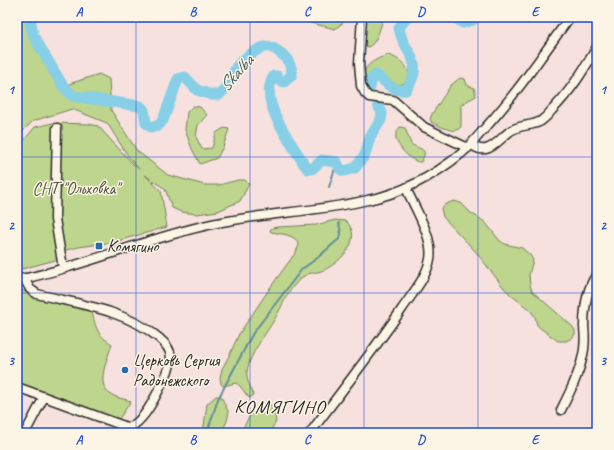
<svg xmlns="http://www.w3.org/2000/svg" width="614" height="450" viewBox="0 0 614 450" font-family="Caveat,sans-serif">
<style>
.green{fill:#bdd58c;stroke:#74805c}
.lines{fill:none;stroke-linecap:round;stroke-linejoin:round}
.stream{stroke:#628d9c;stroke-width:2}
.river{stroke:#86cfe7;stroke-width:11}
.minor-casing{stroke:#2b2b2b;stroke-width:11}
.minor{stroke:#fcf5e5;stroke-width:8}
.grid{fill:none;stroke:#1d4ed8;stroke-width:1;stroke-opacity:0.55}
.poi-dot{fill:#1f6fb2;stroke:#fcf5e5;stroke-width:1.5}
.labels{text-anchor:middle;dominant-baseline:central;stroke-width:3;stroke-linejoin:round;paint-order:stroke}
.park-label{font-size:17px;fill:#505643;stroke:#fcf5e5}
.poi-label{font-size:17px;fill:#2b2b2b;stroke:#fcf5e5;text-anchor:start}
.water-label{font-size:18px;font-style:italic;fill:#465c63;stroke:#fcf5e5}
.quarter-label{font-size:19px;letter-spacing:1px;fill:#2b2b2b;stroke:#fcf5e5}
.neatline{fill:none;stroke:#1d4ed8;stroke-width:1.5}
.grid-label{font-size:13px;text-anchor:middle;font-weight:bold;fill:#1d4ed8}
</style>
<rect width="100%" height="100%" fill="#f6e1de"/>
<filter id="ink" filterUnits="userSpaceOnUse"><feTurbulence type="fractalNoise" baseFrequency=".025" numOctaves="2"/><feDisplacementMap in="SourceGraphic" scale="8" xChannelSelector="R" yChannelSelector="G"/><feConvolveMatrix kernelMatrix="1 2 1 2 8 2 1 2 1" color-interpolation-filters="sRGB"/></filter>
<g filter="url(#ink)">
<g class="green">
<path d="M17 17H30L33 35 63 86 99 74 109 79 111 110 137 151 168 175 205 185H219L238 180H245L249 184 240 201 218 211 197 214 181 212 172 208 165 189 145 175 161 191 167 227 114 242 79 247 62 251 59 259 22 269 21 267 17 268V160L20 145 35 127 53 123 89 124 98 126 132 163 139 169 128 156 107 123 72 109 33 121 17 137Z"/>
<path d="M287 17H350L335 29Z"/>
<path d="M367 17H384C380 26 378 43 368 47L364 45Z"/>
<path d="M388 55C399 58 411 67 409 79 392 98 384 65 372 73 371 74 370 76 368 78L364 77C362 65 378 58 388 55Z"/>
<path d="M460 78 465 79 467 85 474 88 476 96 467 101 461 105V127C454 135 441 126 432 123L430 119 432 114 451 85Z"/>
<path d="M193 106 200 107 207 115 198 125 196 137 202 149 212 148 216 133 224 128 229 129 223 147 217 158 200 164 192 149 185 130 187 112Z"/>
<path d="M400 127 405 128 411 144C419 150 430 147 421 162 412 163 398 147 396 139 395 134 397 131 400 127Z"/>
<path d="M454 201 461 203 471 213 485 222 500 241 505 244 522 248 530 255 533 260 529 275 530 285 532 291 572 326 575 330V334L572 338 566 341H558L540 328 537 325 535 317 531 311 511 295 504 288 476 252 443 217 441 208 446 204Z"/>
<path d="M335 220 346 221C364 239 341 262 324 270 318 273 309 272 304 276 299 279 293 287 289 292 285 298 282 306 278 313 269 331 249 353 247 372 246 381 251 387 254 395L249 398 240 386 236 383 223 386 221 384 220 377 222 369 230 354 239 334 272 285 296 252 299 245C296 234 280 234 271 232L270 230 272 228 278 227 316 225Z"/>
<path d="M17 288 34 296 92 312C96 328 97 335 112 344 108 358 95 384 110 394 117 398 124 399 131 401L117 422 17 385Z"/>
<path d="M216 396H221C223 401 226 406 228 411 230 418 224 427 221 433H203L207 404Z"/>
<path d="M272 405 274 408 276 422 269 433H241C248 417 253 407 272 405Z"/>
</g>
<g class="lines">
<g class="stream">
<path d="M329 187 337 162"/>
<path d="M207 433 218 399 253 333 302 269 316 259 339 239 341 234 339 223"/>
</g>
<g class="river">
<path d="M30 17 33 35 63 86 73 96 140 106 144 110 146 123 151 127 158 126 163 120 178 79 185 77 197 90 212 95H219C230 85 230 77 237 66 242 60 257 48 265 47 271 46 275 49 279 52 287 57 292 66 292 75L284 82 279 80 277 76H274C257 100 291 142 304 164L308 169H312L322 160 337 162 340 169 344 171 355 168 365 155 370 137 381 120 382 113 378 105"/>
<path d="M454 17 463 23 473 20 475 17"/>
<path d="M370 88 372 78 376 75C387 82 391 92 406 90 427 59 403 55 399 28L407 17"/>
</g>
<g class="minor-casing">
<g id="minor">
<path d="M362 17 359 63 361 86 365 93 369 97 393 100 424 127 468 148"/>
<path d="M57 128 55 219 63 268"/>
<path d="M471 144C487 158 497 141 509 132 518 124 531 127 541 121 545 118 549 114 552 110 571 91 584 70 597 47"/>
<path d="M24 278 30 289 37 294C78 304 126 310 159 338 165 343 171 350 171 358 171 367 166 376 162 384 155 397 147 415 135 424 131 428 124 429 119 433"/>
<path d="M17 280C83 267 146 238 212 224 263 213 317 212 368 200 402 193 435 175 462 153 471 145 478 136 486 127 517 93 543 54 570 17"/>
<path d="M17 387 124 426 128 428"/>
<path d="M561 410C570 392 579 374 583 355 585 346 585 336 584 327 584 309 586 289 597 274"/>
<path d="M25 433 44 397"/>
<path d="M310 433C341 392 373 351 402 309 412 294 427 277 430 259 434 238 414 207 406 188"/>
</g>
</g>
<use href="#minor" class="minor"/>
</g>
</g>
<path class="grid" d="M136 17V433M250 17V433M364 17V433M478 17V433M17 157H597M17 293H597"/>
<g class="poi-dot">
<rect x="95" y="242" width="8" height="8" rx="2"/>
<circle cx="125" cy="370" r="4"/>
</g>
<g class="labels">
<g class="park-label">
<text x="76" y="188">СНТ "Ольховка"</text>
</g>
<g class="poi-label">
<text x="107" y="246">Комягино</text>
<text x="133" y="360">Церковь Сергия<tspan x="133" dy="20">Радонежского</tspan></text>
</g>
<g class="water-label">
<text transform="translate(236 73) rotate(-48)">Skalba</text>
</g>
<g class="quarter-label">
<text x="280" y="407">КОМЯГИНО</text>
</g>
</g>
<rect width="614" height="450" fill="none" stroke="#fcf5e5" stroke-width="44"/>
<rect x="22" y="22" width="570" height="406" class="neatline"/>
<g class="grid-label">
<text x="79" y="16">A</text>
<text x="193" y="16">B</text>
<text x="307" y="16">C</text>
<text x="421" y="16">D</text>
<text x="535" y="16">E</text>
<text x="11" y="94">1</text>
<text x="603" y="94">1</text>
<text x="11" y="230">2</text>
<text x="603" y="230">2</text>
<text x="11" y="365">3</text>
<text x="603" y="365">3</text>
<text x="79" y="444">A</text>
<text x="193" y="444">B</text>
<text x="307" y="444">C</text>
<text x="421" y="444">D</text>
<text x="535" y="444">E</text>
</g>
</svg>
